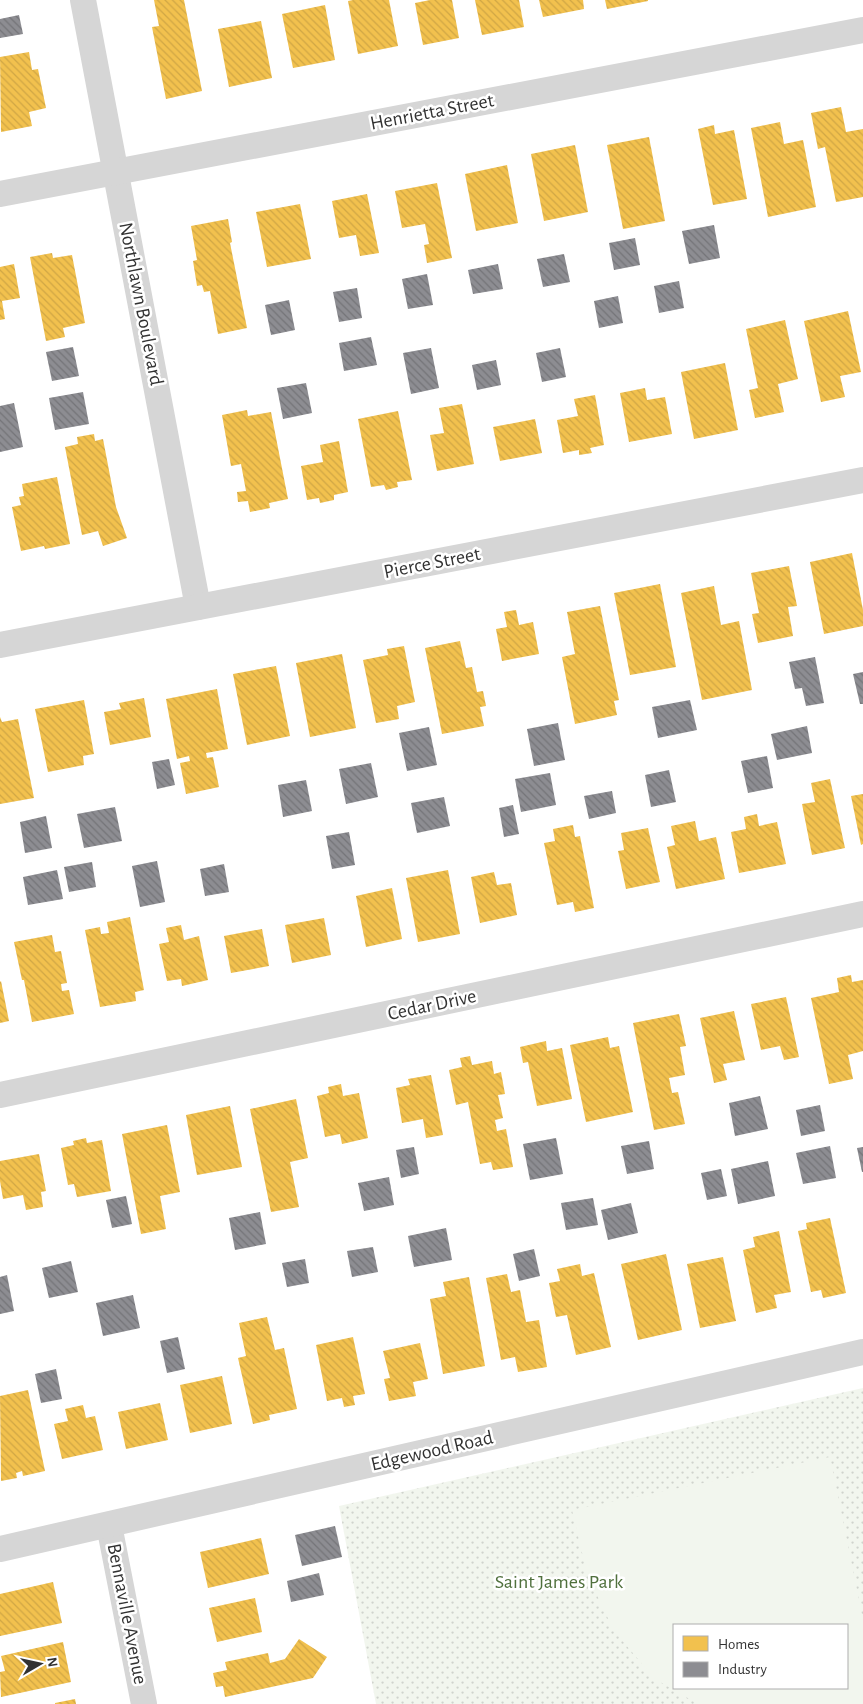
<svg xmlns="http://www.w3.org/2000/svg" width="863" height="1704" viewBox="0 0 863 1704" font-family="'Alegreya Sans',sans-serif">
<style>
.park{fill:url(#park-dots);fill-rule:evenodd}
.garden{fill:#f2f6ee;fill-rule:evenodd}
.homes{fill:url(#homes-back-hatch)}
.industry{fill:url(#industry-back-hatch)}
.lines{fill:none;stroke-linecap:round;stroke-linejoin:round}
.minor{stroke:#d6d6d6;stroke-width:26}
.labels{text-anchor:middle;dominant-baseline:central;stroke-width:5;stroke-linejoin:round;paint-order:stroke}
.street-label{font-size:20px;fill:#323232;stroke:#fff}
.park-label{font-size:20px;fill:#50703d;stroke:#fff}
</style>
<defs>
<pattern id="park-dots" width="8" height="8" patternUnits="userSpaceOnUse" patternTransform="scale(1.25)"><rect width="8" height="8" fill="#f2f6ee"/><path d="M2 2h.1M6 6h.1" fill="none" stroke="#d0d3cd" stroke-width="1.8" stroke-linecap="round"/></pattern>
<pattern id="homes-back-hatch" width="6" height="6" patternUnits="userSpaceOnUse" patternTransform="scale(1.25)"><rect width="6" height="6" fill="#f2c14e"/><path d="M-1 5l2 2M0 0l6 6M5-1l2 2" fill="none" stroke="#d0a645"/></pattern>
<pattern id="industry-back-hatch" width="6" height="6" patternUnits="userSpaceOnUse" patternTransform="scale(1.25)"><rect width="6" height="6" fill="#8d8d92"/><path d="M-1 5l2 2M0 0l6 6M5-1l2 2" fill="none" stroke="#747478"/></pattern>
</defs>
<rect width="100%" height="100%" fill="#fff"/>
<path class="park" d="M863 1388V1704H376L339 1506ZM674 1625H847V1688H674Z"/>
<path class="garden" d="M830 1457 863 1620V1704H698L655 1679 614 1631 587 1574 572 1510ZM674 1625H847V1688H674Z"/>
<g class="homes">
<path d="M154 0H184L202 91 166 99 152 27 159 26Z"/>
<path d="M353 0H389L398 46 358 54 348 1Z"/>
<path d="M430 0H452L459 38 423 45 415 3Z"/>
<path d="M475 0H519L524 27 482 35Z"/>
<path d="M539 0H583L584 9 543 17Z"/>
<path d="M605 0H648V1L607 9Z"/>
<path d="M325 5 335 60 293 68 282 14Z"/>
<path d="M261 21 272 78 229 87 218 29Z"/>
<path d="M29 52 32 70 38 69 46 108 29 112 32 126 1 132 0 57Z"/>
<path d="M841 107 846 132 863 129V197L836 202 825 147 818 149 811 113Z"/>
<path d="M780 122 784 144 803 140 816 207 768 217 751 128Z"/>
<path d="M714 125 715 134 734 130 747 199 713 205 698 129Z"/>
<path d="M649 137 665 221 623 229 607 145Z"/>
<path d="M575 145 588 212 544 221 531 154Z"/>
<path d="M507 165 518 223 476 231 465 174Z"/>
<path d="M437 183 452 258 427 263 424 245 429 244 425 224 402 228 395 191Z"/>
<path d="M367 194 379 253 360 256 356 235 339 238 332 201Z"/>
<path d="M300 204 311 259 267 267 256 212Z"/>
<path d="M228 219 232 242 230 243 247 328 218 334 210 291 204 292 202 285 197 286 193 261 197 260 191 226Z"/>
<path d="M52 253 53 258 72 255 85 323 63 328 65 337 46 341 30 257Z"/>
<path d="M14 264 20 298 2 301 5 319 0 320V267Z"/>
<path d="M848 311 861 372 840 376 845 397 821 402 804 321Z"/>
<path d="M785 320 798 379 778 384 784 412 755 418 749 390 758 388 746 329Z"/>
<path d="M725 363 738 430 694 439 681 372Z"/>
<path d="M645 388 647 400 665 397 672 434 629 442 620 393Z"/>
<path d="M595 395 604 445 590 448 592 453 579 455V450L563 453 557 420 578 416 574 399Z"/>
<path d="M462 404 474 464 437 471 430 435 444 433 439 408Z"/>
<path d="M247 410 248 416 271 412 288 499 269 503 270 508 250 512 248 501 238 502 237 492 246 491 241 464 231 466 222 415Z"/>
<path d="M398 411 412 480 397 482 398 487 386 490 384 485 371 487 358 419Z"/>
<path d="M535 419 542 453 500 461 493 427Z"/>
<path d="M94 434 95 441 103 439 116 507 127 538 103 546 98 531 82 535 65 447 78 444 77 437Z"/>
<path d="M339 441 348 492 334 495V500L320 503 319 498 307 500 301 466 323 462 320 445Z"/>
<path d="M57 477 70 544 45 549 44 546 21 551 12 507 21 505 19 497 24 496 22 484Z"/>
<path d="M852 553 863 610V626L824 634 810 562Z"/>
<path d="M789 566 797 606 788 607 793 636 758 643 752 614 759 613 751 573Z"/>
<path d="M660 584 676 667 630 675 614 593Z"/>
<path d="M714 586 721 625 739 621 752 690 702 700 681 593Z"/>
<path d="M600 606 619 700 614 701 617 715 575 724 562 657 575 654 567 612Z"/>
<path d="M516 610 519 625 533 622 539 654 502 661 496 629 507 627 504 612Z"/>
<path d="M460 641 466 668 472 667 477 692 483 691 486 706 480 707 484 726 442 734 425 648Z"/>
<path d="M404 646 415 702 397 706 399 719 376 723 363 660 388 655 387 649Z"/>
<path d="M342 654 356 728 310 737 296 663Z"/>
<path d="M276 666 290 736 247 745 233 674Z"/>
<path d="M217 689 228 749 206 753 207 758 213 757 219 787 186 794 180 763 190 761 189 756 177 759 166 699Z"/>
<path d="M144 698 151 737 110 745 104 712 121 709 119 703Z"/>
<path d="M84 700 94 754 83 756 84 765 48 772 35 709Z"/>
<path d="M0 717 2 722 18 719 34 798 0 804Z"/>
<path d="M830 779 845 848 812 855 802 804 815 802 811 783Z"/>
<path d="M863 794V844L861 845 851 796Z"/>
<path d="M757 814 759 826 777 822 786 864 739 873 731 832 746 829 744 817Z"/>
<path d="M695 821 699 841 716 837 725 879 676 889 667 847 675 845 671 826Z"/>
<path d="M573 825 575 837 580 836 594 908 575 912 573 902 557 905 544 843 555 841 553 829Z"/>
<path d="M648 828 660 882 626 889 618 851 624 850 621 833Z"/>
<path d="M448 870 460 934 418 942 406 878Z"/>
<path d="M494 872 497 885 511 883 517 915 480 923 471 877Z"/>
<path d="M392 888 402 939 366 947 356 896Z"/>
<path d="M130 917 144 990 135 992 136 1001 100 1007 85 930 100 927 101 934 109 933 107 922Z"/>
<path d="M324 918 331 955 292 963 285 925Z"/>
<path d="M181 925 184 940 199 936 208 980 182 986 181 979 167 981 159 944 169 942 166 928Z"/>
<path d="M262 929 269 966 231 973 224 936Z"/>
<path d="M52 935 55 952 61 951 67 983 61 984 62 991 69 990 74 1014 32 1022 24 980H22L14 942Z"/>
<path d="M851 975 852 982 863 980V1051L848 1055 853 1079 829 1084 811 998 839 992 837 978Z"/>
<path d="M1 981 9 1021 0 1023V982Z"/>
<path d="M786 997 799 1057 784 1060 780 1046 761 1050 751 1004Z"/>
<path d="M734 1011 745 1060 723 1064 727 1080 714 1083 700 1018Z"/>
<path d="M679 1014 686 1046 680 1047 685 1075 669 1078 672 1093 678 1092 685 1124 654 1130 633 1023Z"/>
<path d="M608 1037 610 1048 619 1046 633 1112 586 1122 570 1045Z"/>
<path d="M546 1041 547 1051 562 1048 572 1099 537 1106 528 1062 523 1063 520 1047Z"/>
<path d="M470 1056 472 1065 492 1061 494 1074 501 1072 505 1094 498 1095 503 1118 495 1120 497 1131 506 1129 513 1167 493 1170 491 1162 480 1164 468 1102 456 1105 449 1070 462 1067 460 1058Z"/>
<path d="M431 1075 443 1135 426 1138 423 1119 402 1123 396 1088 410 1085 408 1079Z"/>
<path d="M341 1084 343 1096 359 1093 368 1138 342 1144 340 1134 325 1137 317 1096 329 1093 328 1087Z"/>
<path d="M296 1099 308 1158 290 1162 299 1207 271 1212 250 1109Z"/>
<path d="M230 1106 242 1167 197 1175 186 1115Z"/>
<path d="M167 1125 180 1192 160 1196 166 1229 141 1234 122 1134Z"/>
<path d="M86 1138 87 1143 102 1140 111 1191 77 1197 74 1184 68 1185 61 1148 74 1145 73 1141Z"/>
<path d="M39 1154 46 1191 41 1192 43 1207 26 1210 23 1195 3 1199 0 1181V1161Z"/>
<path d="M830 1218 846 1293 823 1298 821 1290 811 1292 798 1231 807 1229 806 1223Z"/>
<path d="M779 1231 791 1292 774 1295 777 1308 756 1313 743 1250 755 1247 753 1237Z"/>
<path d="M666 1254 682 1330 638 1340 621 1264Z"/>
<path d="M723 1257 736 1321 700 1328 687 1264Z"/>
<path d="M580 1264 582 1276 594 1273 611 1347 576 1355 567 1315 556 1317 549 1283 560 1281 557 1269Z"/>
<path d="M507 1274 511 1292 520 1290 526 1322 539 1320 547 1367 518 1372 515 1357 501 1360 486 1278Z"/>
<path d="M469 1277 485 1366 443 1374 430 1299 446 1296 443 1282Z"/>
<path d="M267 1317 275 1350 284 1348 297 1409 269 1415 270 1420 253 1424 238 1358 246 1356 239 1323Z"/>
<path d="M353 1337 365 1394 353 1396 355 1405 344 1407 342 1398 327 1401 316 1345Z"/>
<path d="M420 1343 428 1379 413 1382 416 1396 389 1401 384 1379 390 1378 383 1351Z"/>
<path d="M222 1376 232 1424 190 1433 180 1385Z"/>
<path d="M28 1390 45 1471 23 1476 22 1471 16 1473 17 1478 1 1481 0 1396Z"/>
<path d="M160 1403 168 1440 126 1449 118 1412Z"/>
<path d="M83 1405 86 1418 95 1416 103 1450 62 1459 54 1424 68 1421 65 1409Z"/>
<path d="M261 1538 269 1574 208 1588 200 1552Z"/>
<path d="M53 1582 62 1623 0 1636V1594Z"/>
<path d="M255 1598 262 1632 217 1642 209 1608Z"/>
<path d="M299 1639 327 1657 313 1678 225 1697 223 1686 216 1687 213 1673 227 1670 225 1662 268 1653 270 1663 285 1659Z"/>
<path d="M63 1642 71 1682 1 1697 0 1672 5 1671 1 1656Z"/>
<path d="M75 1699 76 1704H55V1703Z"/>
</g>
<g class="industry">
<path d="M19 15 23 34 0 38V19Z"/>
<path d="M714 225 720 258 689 264 682 231Z"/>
<path d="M635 238 640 265 614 270 609 243Z"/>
<path d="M564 254 570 282 543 287 537 259Z"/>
<path d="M498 264 503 289 473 294 468 270Z"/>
<path d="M427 274 433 305 408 309 402 279Z"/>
<path d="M679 281 684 308 659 313 654 286Z"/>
<path d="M357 288 362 318 339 322 333 292Z"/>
<path d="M618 296 623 323 599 328 594 301Z"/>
<path d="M289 300 295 330 271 335 265 305Z"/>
<path d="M371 337 377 365 344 371 339 343Z"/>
<path d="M73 347 79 376 52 381 46 352Z"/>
<path d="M431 348 439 388 411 394 403 353Z"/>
<path d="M560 348 566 377 542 382 536 353Z"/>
<path d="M496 360 501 385 477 390 472 365Z"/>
<path d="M306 383 312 413 283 419 277 388Z"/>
<path d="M83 392 89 424 55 430 49 398Z"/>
<path d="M14 403 23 447 0 452V406Z"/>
<path d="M815 657 824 703 806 706 802 688 795 689 789 662Z"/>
<path d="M863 672V704H860L853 674Z"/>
<path d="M690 700 697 730 658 738 652 707Z"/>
<path d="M558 723 565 760 534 766 527 729Z"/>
<path d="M807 726 812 753 777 760 771 734Z"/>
<path d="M429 727 437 765 407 771 399 733Z"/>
<path d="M767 756 773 788 748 793 741 761Z"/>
<path d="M169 759 175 785 157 789 152 762Z"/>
<path d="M371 763 378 797 346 804 339 769Z"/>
<path d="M669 770 676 802 651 807 645 775Z"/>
<path d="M550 773 556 805 521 812 515 779Z"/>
<path d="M306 780 312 811 283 817 278 785Z"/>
<path d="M612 791 616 813 589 819 584 796Z"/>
<path d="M444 797 450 826 417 833 411 803Z"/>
<path d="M513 805 519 834 504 837 499 808Z"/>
<path d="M115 807 122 841 84 848 77 814Z"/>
<path d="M46 816 52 848 25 853 20 822Z"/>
<path d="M349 832 355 865 332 869 326 836Z"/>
<path d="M157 861 165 902 140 907 132 866Z"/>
<path d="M92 862 96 887 69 892 64 867Z"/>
<path d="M224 864 229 892 205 896 200 869Z"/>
<path d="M57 870 63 899 28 905 23 877Z"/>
<path d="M760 1096 768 1129 735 1136 729 1103Z"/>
<path d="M820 1105 825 1131 801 1136 796 1110Z"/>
<path d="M556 1138 563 1174 530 1180 523 1144Z"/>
<path d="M649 1141 654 1169 627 1174 621 1146Z"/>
<path d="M830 1146 836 1178 803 1184 796 1153Z"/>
<path d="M414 1147 419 1174 401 1178 396 1150Z"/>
<path d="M863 1147V1172H862L857 1148Z"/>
<path d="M768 1161 775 1196 738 1204 731 1169Z"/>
<path d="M721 1169 727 1196 707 1200 701 1173Z"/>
<path d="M389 1177 394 1205 364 1211 358 1183Z"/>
<path d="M126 1196 132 1224 112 1228 106 1200Z"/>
<path d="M593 1198 598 1225 566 1230 561 1203Z"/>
<path d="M631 1203 638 1233 608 1240 601 1210Z"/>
<path d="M260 1212 266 1244 235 1250 229 1218Z"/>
<path d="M446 1228 452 1260 414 1267 408 1236Z"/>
<path d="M373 1247 378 1272 352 1277 347 1251Z"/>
<path d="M534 1249 540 1276 519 1281 513 1254Z"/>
<path d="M305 1259 309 1283 287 1287 282 1263Z"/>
<path d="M71 1261 78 1292 49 1298 42 1268Z"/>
<path d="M7 1275 14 1311 0 1314V1277Z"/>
<path d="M133 1295 140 1328 103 1336 96 1303Z"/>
<path d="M178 1337 185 1369 167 1373 160 1341Z"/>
<path d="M56 1369 62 1399 41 1403 35 1374Z"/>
<path d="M335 1526 342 1557 302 1566 295 1535Z"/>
<path d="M319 1573 324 1595 291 1602 287 1581Z"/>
</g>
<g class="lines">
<g class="minor">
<path d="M83 0 198 607"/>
<path d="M0 194 863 30"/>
<path d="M0 645 863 480"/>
<path d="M0 1095 863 914"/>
<path d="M109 1525 144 1704"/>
<path d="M0 1549 863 1352"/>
</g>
</g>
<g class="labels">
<g class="street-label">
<text transform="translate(432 112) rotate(-11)">Henrietta Street</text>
<text transform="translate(141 304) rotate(79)">Northlawn Boulevard</text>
<text transform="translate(432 563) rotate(-11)">Pierce Street</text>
<text transform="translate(432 1005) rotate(-12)">Cedar Drive</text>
<text transform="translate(432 1451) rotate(-13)">Edgewood Road</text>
<text transform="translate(127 1614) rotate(79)">Bennaville Avenue</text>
</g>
<g class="park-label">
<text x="559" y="1582">Saint James Park</text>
</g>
</g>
<rect x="673" y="1624" width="175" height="65" fill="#ffffff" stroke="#adadad"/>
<rect x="683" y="1636" width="25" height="15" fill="#f2c14e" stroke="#adadad"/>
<text x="718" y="1649" font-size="15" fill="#323232">Homes</text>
<rect x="683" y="1662" width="25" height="15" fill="#8d8d92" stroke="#adadad"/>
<text x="718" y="1674" font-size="15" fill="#323232">Industry</text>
<g transform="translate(40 1664) rotate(81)" stroke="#ffffff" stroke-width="4" paint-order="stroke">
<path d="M0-4L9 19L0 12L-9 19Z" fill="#323232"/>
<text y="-8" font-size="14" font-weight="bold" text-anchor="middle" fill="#323232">N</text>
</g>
</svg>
